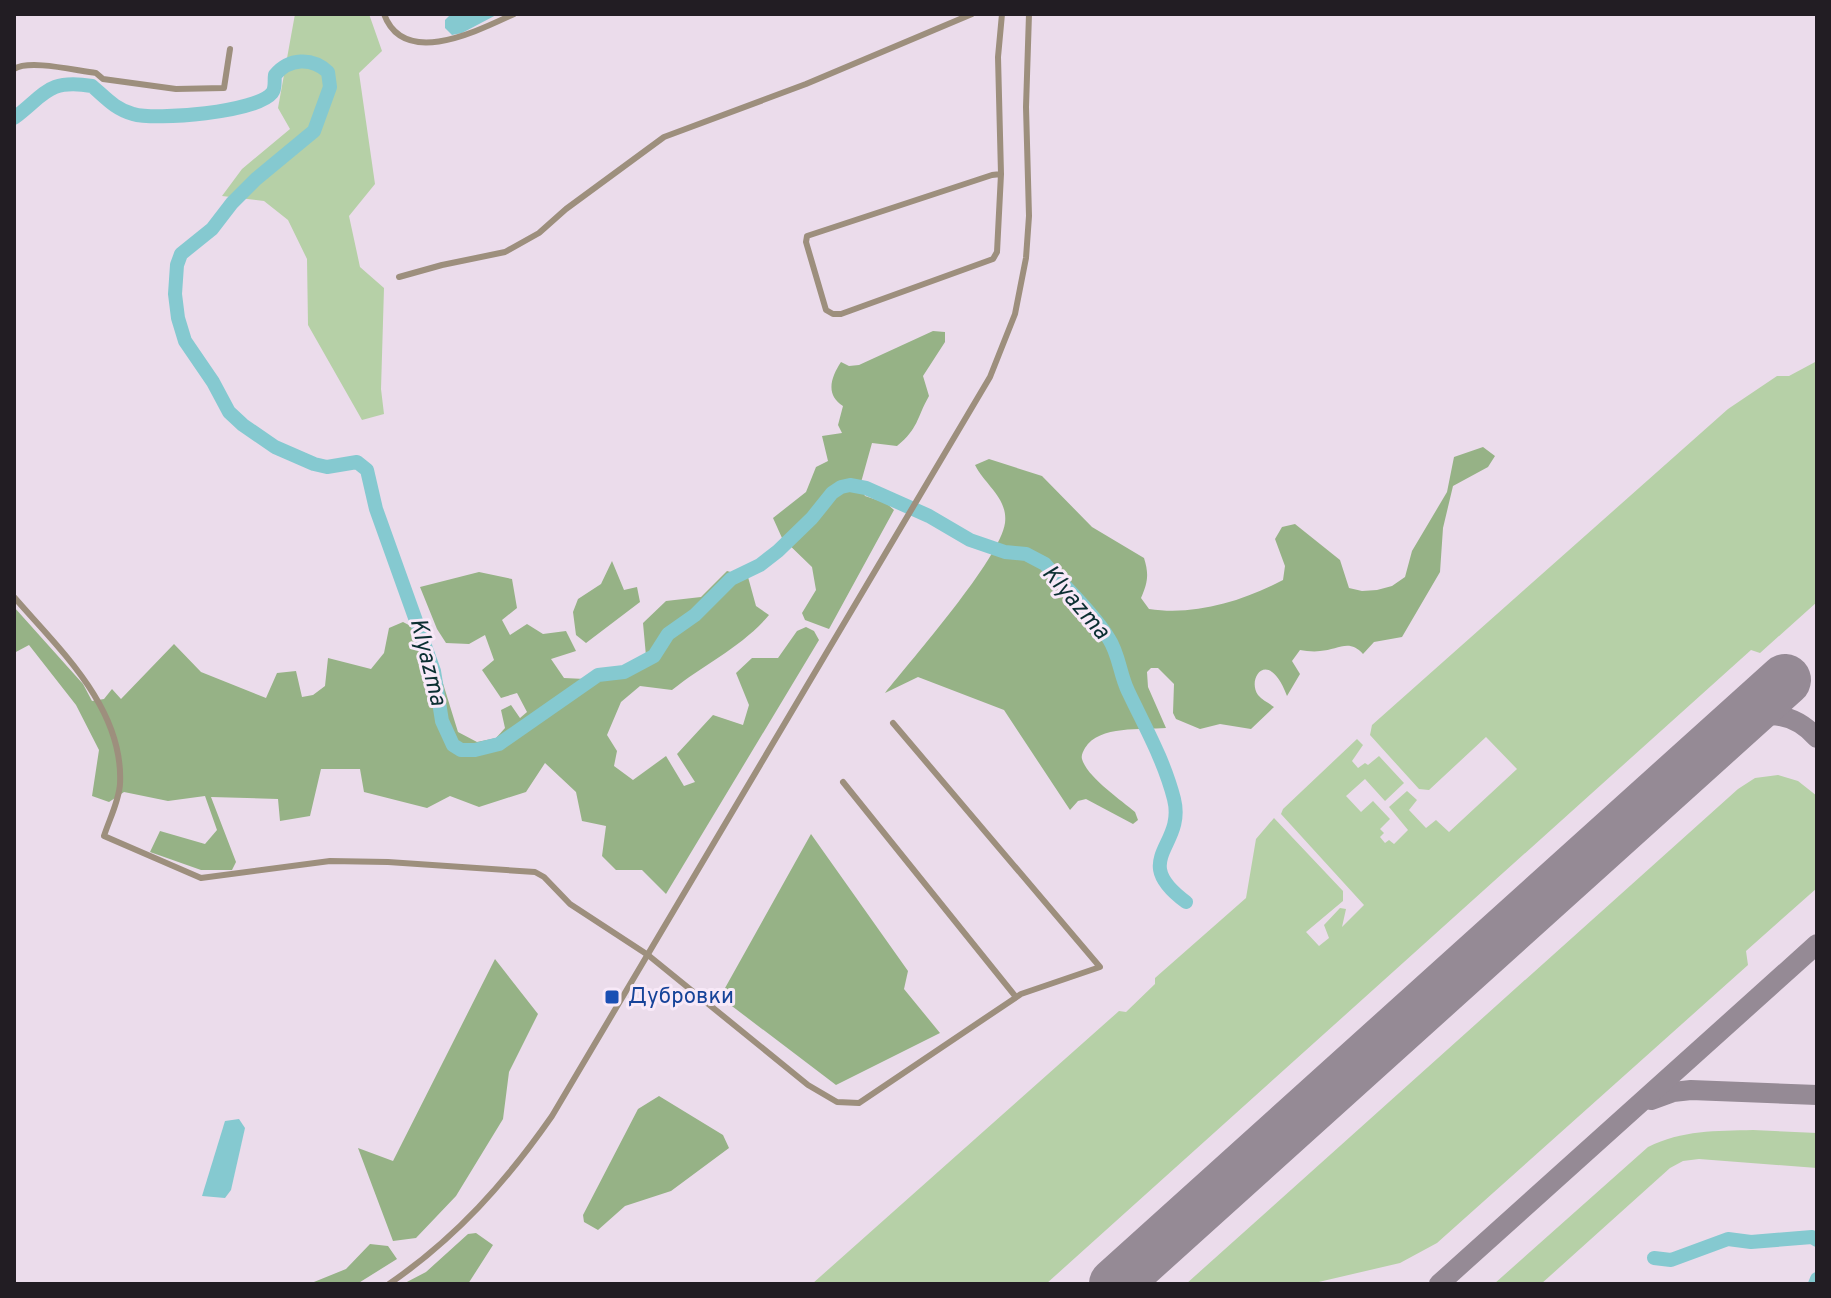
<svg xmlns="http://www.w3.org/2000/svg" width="1831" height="1298" viewBox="0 0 1831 1298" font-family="Overpass,sans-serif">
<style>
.green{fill:#b6d0a7}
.forest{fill:#96b286}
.water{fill:#85c9d0}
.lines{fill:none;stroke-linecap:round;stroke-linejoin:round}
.river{stroke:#85c9d0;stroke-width:14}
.taxiway{stroke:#958a95;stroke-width:20}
.runway{stroke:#958a95;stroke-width:52}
.street{stroke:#9d8f7d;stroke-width:6}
.transit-dot{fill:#1a4fb4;stroke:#f8e9f8;stroke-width:3}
.labels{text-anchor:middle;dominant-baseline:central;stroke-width:6;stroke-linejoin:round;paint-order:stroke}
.transit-label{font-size:22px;fill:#164399;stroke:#f8e9f8;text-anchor:start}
.water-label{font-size:24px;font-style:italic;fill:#0b2f32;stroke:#f8e9f8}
</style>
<rect width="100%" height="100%" fill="#ebdceb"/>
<g class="green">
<path d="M295 14H369L382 51 359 73 375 184 349 216 360 267 384 288 381 389 384 414 362 420 308 325 307 259 288 220 264 201 222 196 242 169 290 129 278 108Z"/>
<path d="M1817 361V602L1760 653 1751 650 1046 1284H812L1119 1011 1126 1012 1155 984V978L1246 898 1256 839 1274 818 1343 891V901L1306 932 1319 946 1329 938 1324 925 1340 908 1346 909 1342 927 1364 905 1281 814 1283 809 1357 739 1363 745 1352 761 1358 768 1365 763 1368 765 1379 756 1404 783 1385 801 1365 779 1346 796 1361 812 1373 801 1390 819 1380 829 1384 833 1380 837 1385 843 1389 840 1394 844 1408 830 1389 807 1407 791 1417 800 1409 810 1426 828 1436 820 1449 832 1517 769 1486 737 1429 790 1419 789 1370 735 1372 725 1728 409 1777 376H1789Z"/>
<path d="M1778 775 1798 781 1817 796V888L1746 951 1748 965 1437 1243 1400 1263 1310 1284H1186L1738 789 1755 778Z"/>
<path d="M1753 1130 1817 1133V1168L1699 1159 1683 1161 1670 1168 1541 1284H1494L1648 1147C1682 1130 1716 1131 1753 1130Z"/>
</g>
<g class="forest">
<path d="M933 331 945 332V342L923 376 929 396C916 419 919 428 897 446L872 443 860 486 865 496 886 503 894 510 829 629 805 620 802 613 816 590 812 567 782 538 773 518 806 492 816 467 828 461 822 436 842 433 838 425 843 406C825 395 831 377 841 362L849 366 859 365Z"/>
<path d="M1483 447 1495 456 1488 467 1453 486 1443 528 1440 572 1402 637 1374 642 1363 654C1349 638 1338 650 1320 651 1314 652 1306 651 1300 650L1292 661 1300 674 1287 696C1269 647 1246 678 1258 695 1262 700 1269 703 1274 707L1251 729 1220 724 1200 729 1176 719 1173 713 1174 684 1158 668H1151L1147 672 1148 687 1166 728C1142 730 1099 725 1085 748 1083 752 1081 755 1082 759 1087 777 1121 800 1135 812L1138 820 1133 824 1086 799 1078 801 1070 810 1004 710 918 677 885 693C912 659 1000 559 1005 523 1008 498 985 485 975 465L989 459 1042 476 1092 527 1144 558C1149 574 1148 582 1141 598L1149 609C1195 616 1243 601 1283 580L1285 566 1275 539 1282 527 1295 524 1340 560 1349 588 1362 591 1377 590 1392 586 1405 577 1412 551 1447 492 1454 457Z"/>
<path d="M612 561 624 590 637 587 640 602 586 643 576 635 573 612 578 599 601 584Z"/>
<path d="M727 571 748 577 756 606 769 615C742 647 704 664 672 690L640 686 621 702 607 735 617 751 614 766 633 780 666 756 684 786 695 782 677 754 713 715 743 725 749 705 736 673 752 658H778L797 631 806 627 814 631 819 640 666 894 642 870H616L602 856 606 826 582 821 576 792 545 763 526 792 479 807 450 796 427 808 364 792 360 769H321L310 816 280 821 278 799 211 797 236 862 232 870H201L150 852 160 831 205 844 217 830 205 796 168 801 124 792 109 802 92 796 99 750 76 705 29 645 14 653V607L83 684 92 701 104 699 112 689 121 699 174 644 201 672 266 698 277 673 296 671 302 697 313 695 325 686 328 658 371 669 384 653 389 628 403 622 428 635 458 732 477 742 496 738 505 728 501 710 511 705 520 718 527 712 517 693 501 698 482 670 494 660 485 635 469 644 446 643 437 629 420 587 479 572 512 579 517 608 502 620 510 635 527 624 543 634 566 631 576 651 551 659 564 678 606 680 646 656 643 623 666 601 701 597Z"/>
<path d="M811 834 908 971 904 989 940 1033 836 1085 720 997Z"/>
<path d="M495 959 538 1014 509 1072 503 1119 456 1196 416 1238 393 1241 358 1148 393 1161Z"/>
<path d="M659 1096 723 1135 729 1148 671 1191 625 1206 598 1230 584 1222 583 1215 638 1109Z"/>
<path d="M476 1233 493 1245 468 1284H403L426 1272 468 1234Z"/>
<path d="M370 1244 388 1246 397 1259 357 1284H309L346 1269Z"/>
</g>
<g class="water">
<path d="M451 14H498L462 33 452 35 445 28V20Z"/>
<path d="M239 1119 245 1128 231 1190 225 1198 202 1196 225 1121Z"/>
</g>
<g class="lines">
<g class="river">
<path d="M14 118C46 94 47 79 92 86 106 98 115 109 133 114 156 121 257 112 272 93 276 88 274 81 275 75 289 58 312 57 328 72L330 87 314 131 256 179 232 203 212 229 181 254 177 265 175 294 178 318 185 341 213 382 229 412 243 425 275 447 314 464 327 467 357 462 367 470 376 509 434 671 442 721 453 745 461 750H475L499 744 598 675 624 672 654 656 668 634 695 615 731 579 760 565 778 551 812 518 832 493 841 487 850 485 866 488 929 516 970 540 1005 552 1026 554 1045 564C1063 585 1096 616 1109 639 1119 654 1120 675 1128 691 1145 727 1164 760 1174 799 1186 847 1128 859 1186 902"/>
<path d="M1654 1258 1671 1260 1728 1239 1751 1242 1812 1237 1817 1240"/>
<path d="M1815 1284 1817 1279"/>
</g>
<g class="taxiway">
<path d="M1729 730C1759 710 1791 709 1817 738"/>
<path d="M1651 1100 1673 1092 1691 1090 1817 1095"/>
<path d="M1439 1284 1817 944"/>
</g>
<path class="runway" d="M1115 1284 1785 680"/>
<g class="street">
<path d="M384 14C404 69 479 30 514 14"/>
<path d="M14 69C30 59 77 71 96 73L103 79 176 89 224 88 230 49"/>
<path d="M1001 174 992 175 807 236 806 242 826 310 833 314H841L993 259 997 252 1001 174 998 57 1002 14"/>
<path d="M399 277 442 265 505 252 539 233 566 209 664 137 806 84 972 14"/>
<path d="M14 597C59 649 124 708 120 784 119 801 109 820 104 836L201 878 330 861 388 862 535 872 544 877 570 904 648 955 808 1085 837 1102 859 1103 1021 994 1100 967 893 723"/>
<path d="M843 782 1016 997"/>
<path d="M389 1284C456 1238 506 1182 552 1116L990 377 1015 314 1026 258 1029 216 1026 107 1029 14"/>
</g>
</g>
<rect class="transit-dot" x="604" y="989" width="16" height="16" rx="4"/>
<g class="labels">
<g class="transit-label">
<text x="628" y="997">Дубровки</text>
</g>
<g class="water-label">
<text transform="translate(1075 603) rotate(49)">Klyazma</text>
<text transform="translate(427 662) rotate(76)">Klyazma</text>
</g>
</g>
<rect width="1831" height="1298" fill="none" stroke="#221d23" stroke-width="32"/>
</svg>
